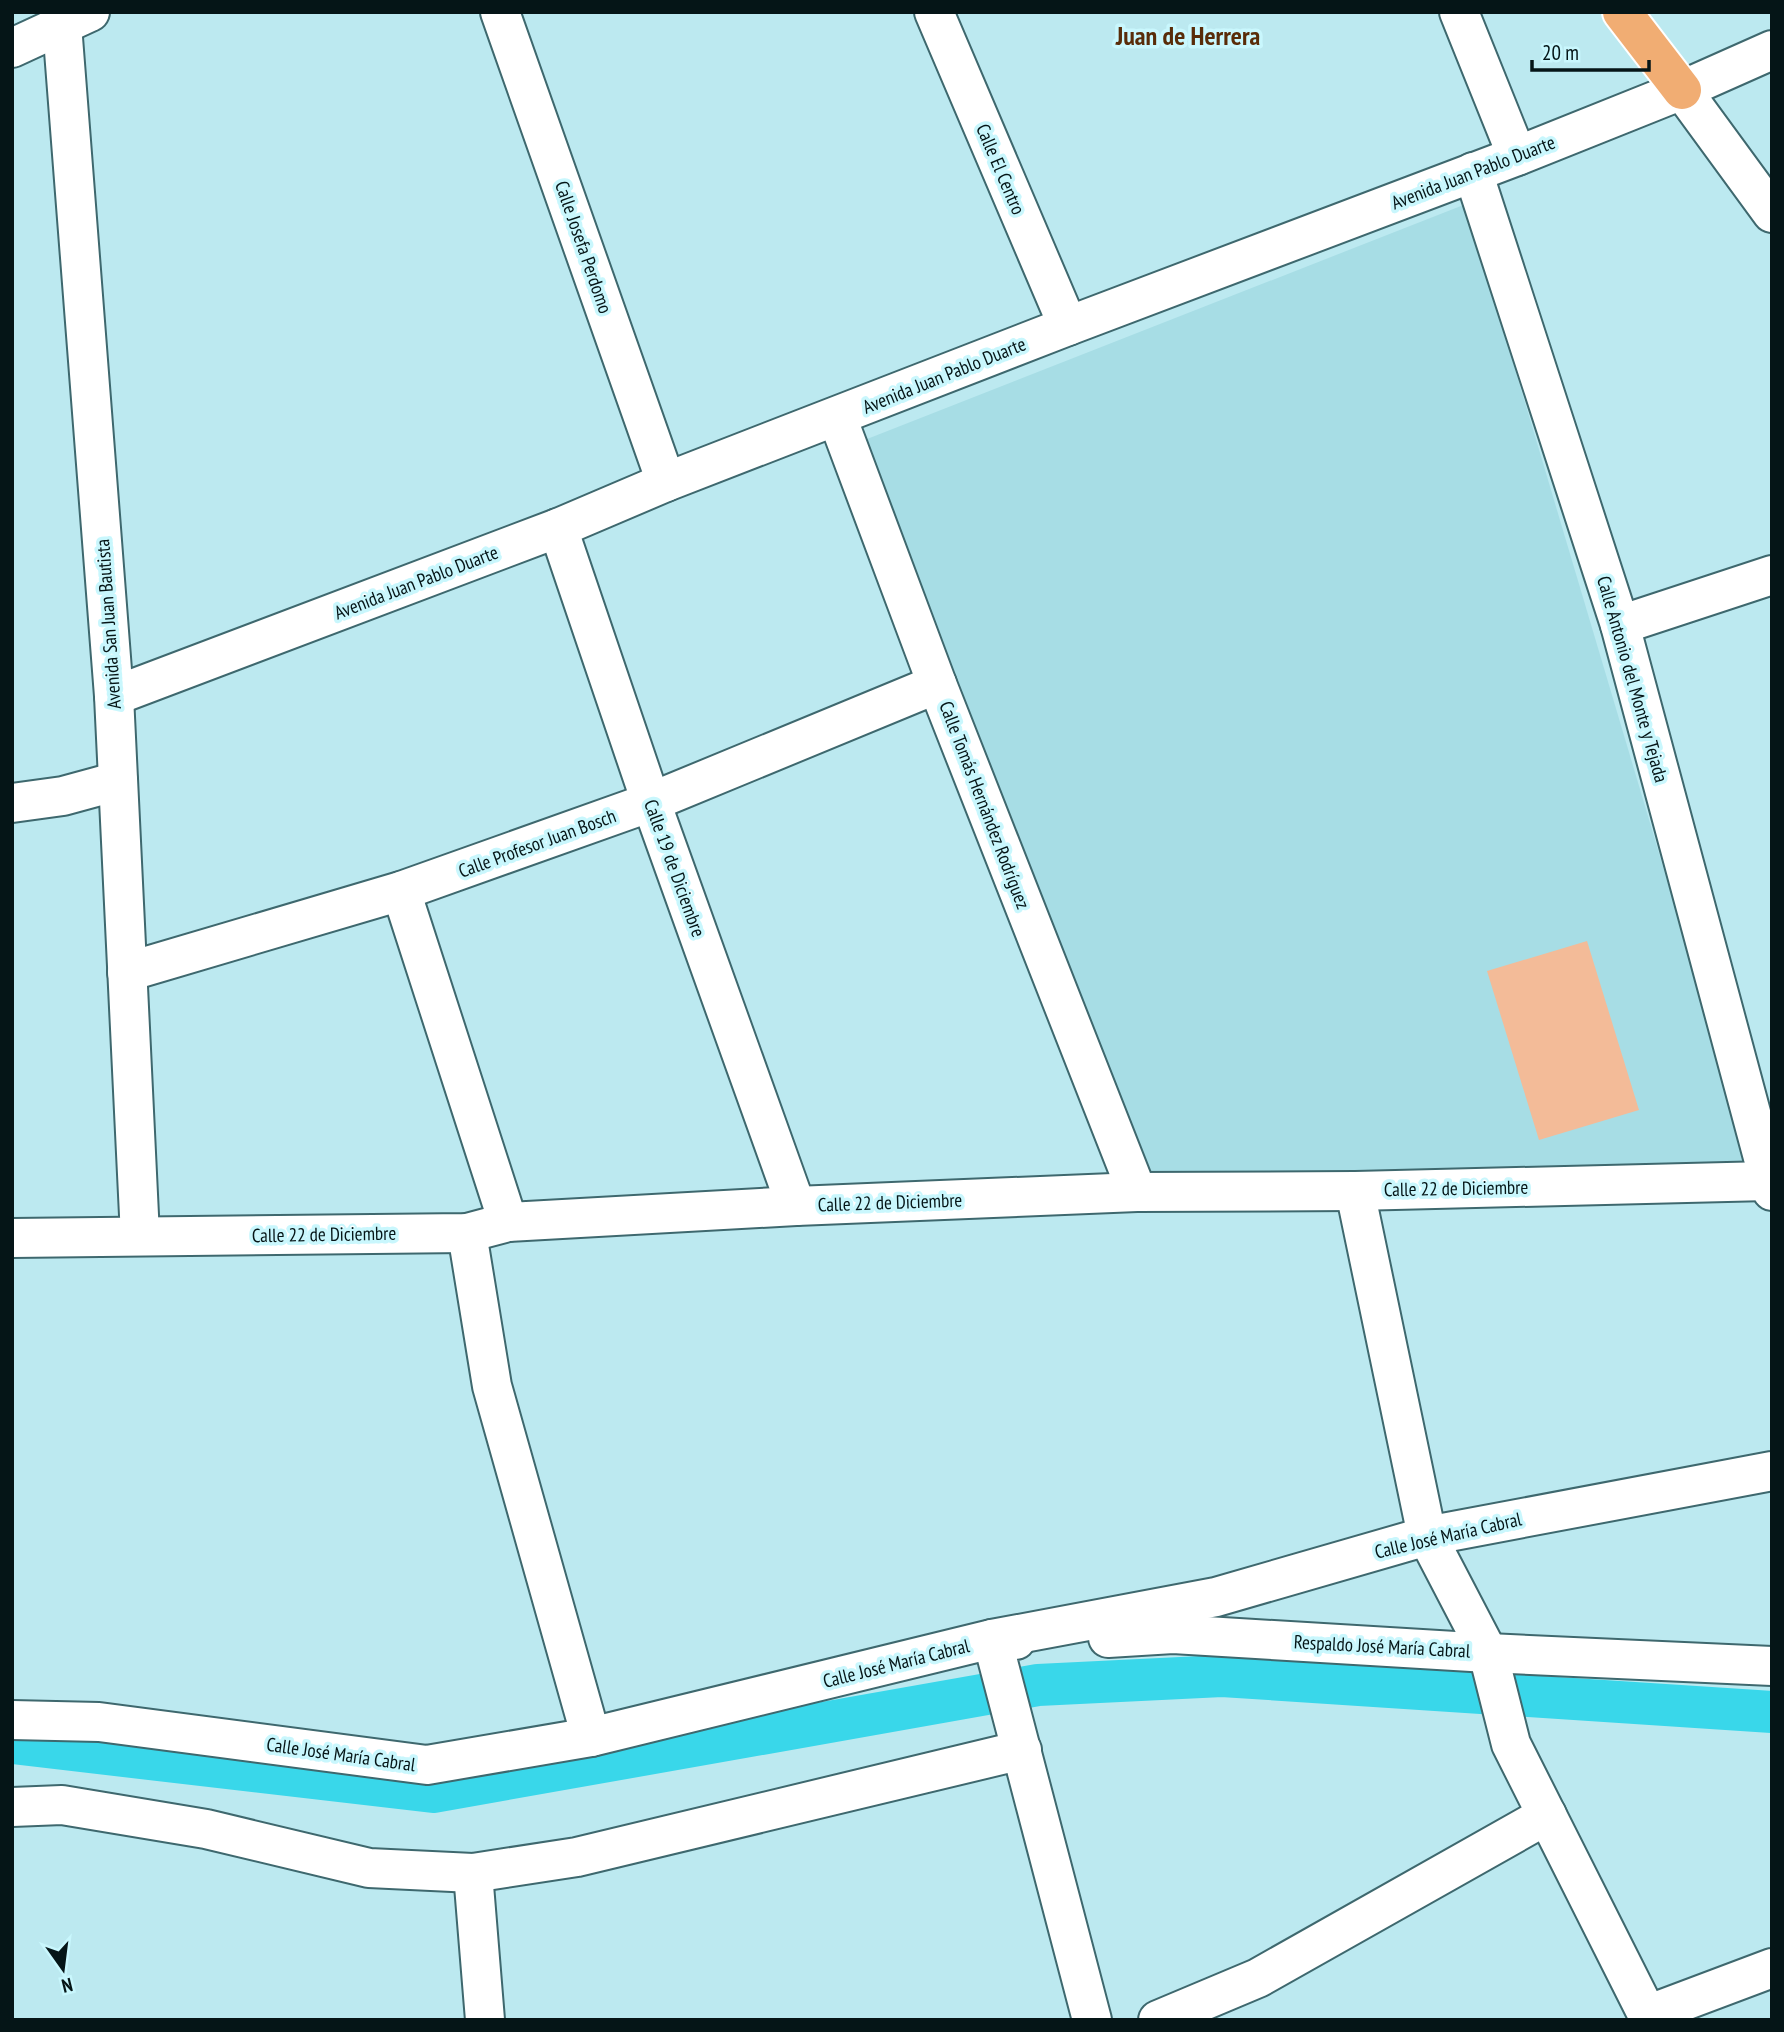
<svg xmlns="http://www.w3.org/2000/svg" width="1784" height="2032" viewBox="0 0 1784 2032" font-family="'PT Sans Narrow',sans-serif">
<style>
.built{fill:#a7dde5}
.green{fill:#f3bb98}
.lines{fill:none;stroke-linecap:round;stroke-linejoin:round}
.canal{stroke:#39d7ea;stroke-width:42}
.minor-casing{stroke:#3e686e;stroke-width:42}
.major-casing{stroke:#fff;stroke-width:42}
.minor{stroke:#fff;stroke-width:38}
.major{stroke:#f1ad73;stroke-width:38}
.labels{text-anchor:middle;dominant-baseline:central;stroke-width:7;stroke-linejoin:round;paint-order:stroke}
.street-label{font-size:19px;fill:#051517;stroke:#c9f7fd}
.district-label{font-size:26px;font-weight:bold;fill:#592c09;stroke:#c9f7fd}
</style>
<rect width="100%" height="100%" fill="#bce9f0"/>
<path class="built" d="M1466 204 1752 1166 1147 1174 862 441Z"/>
<path class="green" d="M1587 941 1639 1110 1539 1140 1487 971Z"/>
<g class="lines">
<path class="canal" d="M12 1743 433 1792 1038 1685 1222 1676 1772 1712"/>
<g class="minor-casing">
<g id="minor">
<path d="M61 12 114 696 140 1236"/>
<path d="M500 12 666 482"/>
<path d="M934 12 1068 326"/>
<path d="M1459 12 1517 156"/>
<path d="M12 48 90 12"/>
<path d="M1682 90 1772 213"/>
<path d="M1473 172 1620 625 1772 1191"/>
<path d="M837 417 937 684 1137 1192"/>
<path d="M558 528 651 802 796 1206"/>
<path d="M1620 625 1772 575"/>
<path d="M114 696 558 528 666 482 1068 326 1517 156 1682 90 1772 50"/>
<path d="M12 803 63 796 118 781"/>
<path d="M401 891 508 1222"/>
<path d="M127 972 401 891 651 802 937 684"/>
<path d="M1355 1191 1427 1536 1488 1653 1511 1744 1650 2020"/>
<path d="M467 1233 492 1386 591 1737"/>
<path d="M12 1238 467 1233 508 1222 796 1206 1137 1192 1355 1191 1768 1181"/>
<path d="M1108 1638 1173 1634 1488 1653 1772 1666"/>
<path d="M1016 1640 992 1639 1092 2020"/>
<path d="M12 1720 99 1722 427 1765 591 1737 992 1639 1216 1597 1427 1536 1772 1471"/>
<path d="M12 1807 62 1805 206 1829 369 1868 473 1873 577 1857 1022 1750"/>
<path d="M473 1873 485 2020"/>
<path d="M1647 2015 1772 1968"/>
<path d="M1158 2020 1258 1978 1547 1815"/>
</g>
</g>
<g class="major-casing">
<path id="major" d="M1622 12 1682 90"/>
</g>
<use href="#minor" class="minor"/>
<use href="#major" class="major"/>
</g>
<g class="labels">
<g class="street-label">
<text transform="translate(1001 169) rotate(67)">Calle El Centro</text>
<text transform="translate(1473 172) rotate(-21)">Avenida Juan Pablo Duarte</text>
<text transform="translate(584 247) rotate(71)">Calle Josefa Perdomo</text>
<text transform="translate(944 375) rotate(-22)">Avenida Juan Pablo Duarte</text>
<text transform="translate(416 582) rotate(-21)">Avenida Juan Pablo Duarte</text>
<text transform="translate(108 624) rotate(-94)">Avenida San Juan Bautista</text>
<text transform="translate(1633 679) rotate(74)">Calle Antonio del Monte y Tejada</text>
<text transform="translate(985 805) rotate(69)">Calle Tomás Hernández Rodríguez</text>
<text transform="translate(537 843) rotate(-20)">Calle Profesor Juan Bosch</text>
<text transform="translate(675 868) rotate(70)">Calle 19 de Diciembre</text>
<text transform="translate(1456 1188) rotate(-1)">Calle 22 de Diciembre</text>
<text transform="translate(890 1202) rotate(-2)">Calle 22 de Diciembre</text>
<text transform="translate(324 1234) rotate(-1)">Calle 22 de Diciembre</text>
<text transform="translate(1448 1535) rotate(-13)">Calle José María Cabral</text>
<text transform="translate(1382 1646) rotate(3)">Respaldo José María Cabral</text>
<text transform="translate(896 1663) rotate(-14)">Calle José María Cabral</text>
<text transform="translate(341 1754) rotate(8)">Calle José María Cabral</text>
</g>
<g class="district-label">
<text x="1188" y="35">Juan de Herrera</text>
</g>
</g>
<rect width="1784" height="2032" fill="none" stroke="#051517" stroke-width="28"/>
<g transform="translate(63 1969) rotate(166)" stroke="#c9f7fd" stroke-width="5" paint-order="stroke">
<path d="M0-5L12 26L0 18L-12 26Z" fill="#051517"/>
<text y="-10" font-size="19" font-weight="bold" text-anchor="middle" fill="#051517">N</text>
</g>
<path d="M1532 60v10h117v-10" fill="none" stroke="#051517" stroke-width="3.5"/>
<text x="1542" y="60" font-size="21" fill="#051517" stroke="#c9f7fd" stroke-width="5" paint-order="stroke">20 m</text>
</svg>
